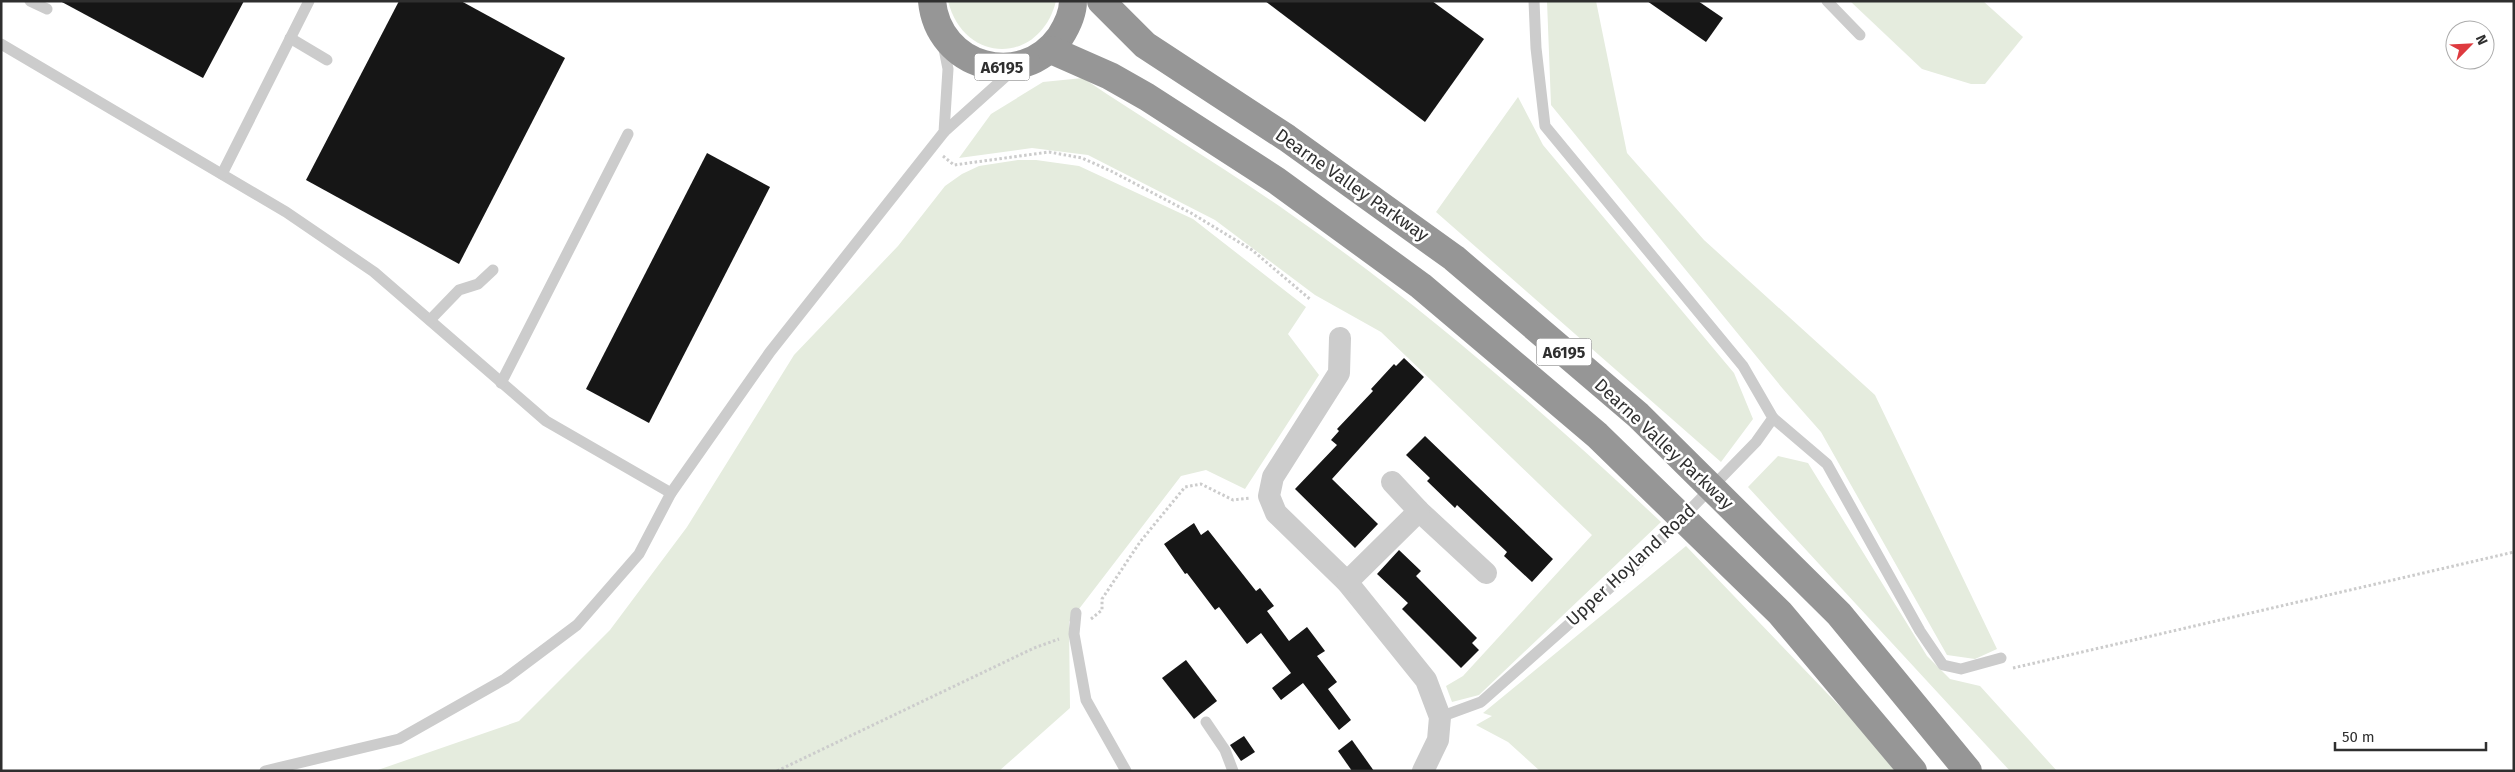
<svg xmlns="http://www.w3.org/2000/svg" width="2515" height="772" viewBox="0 0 2515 772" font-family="'Fira Sans',sans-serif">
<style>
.green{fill:#e5ecde}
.building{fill:#161616}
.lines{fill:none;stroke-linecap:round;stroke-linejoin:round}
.path{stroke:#ccc;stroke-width:3;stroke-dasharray:2.5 2.5;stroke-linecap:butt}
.lane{stroke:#ccc;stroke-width:11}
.street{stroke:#ccc;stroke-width:22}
.highway{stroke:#969696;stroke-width:28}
.labels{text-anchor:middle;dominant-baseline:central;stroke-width:5;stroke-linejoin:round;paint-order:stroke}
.shield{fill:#fff;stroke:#6d6d6d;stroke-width:1}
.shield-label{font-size:16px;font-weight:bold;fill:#2f2f2f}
.street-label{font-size:18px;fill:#2f2f2f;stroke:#fff}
</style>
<rect width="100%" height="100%" fill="#fff"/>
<g class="green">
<path d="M948 1H1056C1040 65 964 65 948 1Z"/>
<path d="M1547 1H1596L1627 153 1704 240 1875 395 1997 649 1975 659 1947 655 1821 432 1783 389 1551 105Z"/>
<path d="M1850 1H1983L2023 37 1985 84H1971L1922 69Z"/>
<path d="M1083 78C1151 124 1222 166 1289 213 1421 305 1544 412 1661 522L1479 695 1452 702 1446 686 1463 676 1592 535 1381 332 1315 295 1215 220 1088 155 1032 148 959 158 991 114 1043 82Z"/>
<path d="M1518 97 1543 145 1734 373 1753 419 1721 462 1436 212Z"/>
<path d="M1018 160H1036L1079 166 1193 219 1306 307 1288 334 1319 375 1245 489 1206 470 1181 476 1069 622 1070 708 999 771H375L519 721 610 630 687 527 794 355 898 246 945 186 962 174 979 166Z"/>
<path d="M1778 456 1808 463 1927 656 1950 679 1980 686 2057 771H2010L1748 487Z"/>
<path d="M1686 546 1871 739 1895 771H1540L1508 742 1476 725 1492 716 1483 713Z"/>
</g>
<g class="building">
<path d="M60 1H244L203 78Z"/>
<path d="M399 1H461L565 58 459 264 306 180Z"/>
<path d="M1265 1H1432L1484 39 1425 122Z"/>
<path d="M1647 1H1698L1723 18 1706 42Z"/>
<path d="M707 153 770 187 649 423 586 389Z"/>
<path d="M1404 358 1424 377 1332 479 1378 524 1355 548 1295 489 1337 445 1331 440 1339 431 1337 429 1373 391 1371 389 1382 377 1394 364 1396 366Z"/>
<path d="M1425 436 1553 559 1532 582 1504 556 1507 552 1457 505 1455 508 1427 481 1430 478 1406 455Z"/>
<path d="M1194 523 1201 535 1208 530 1256 591 1260 588 1274 606 1267 611 1289 641 1307 627 1325 651 1317 656 1337 682 1328 689 1351 720 1339 730 1303 683 1281 700 1272 688 1291 673 1261 633 1247 644 1219 607 1215 610 1187 573 1185 574 1164 544Z"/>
<path d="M1399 550 1421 571 1416 576 1477 638 1472 643 1479 650 1461 668 1402 609 1408 603 1377 574Z"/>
<path d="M1186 660 1217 701 1194 719 1162 678Z"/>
<path d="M1244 736 1255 752 1241 761 1230 745Z"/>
<path d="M1352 740 1374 771H1352L1338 751Z"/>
</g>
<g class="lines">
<g class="path">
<path d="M943 156 954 165 1049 152 1082 158 1111 171 1191 213 1252 250 1311 300"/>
<path d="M1091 619 1102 610V599L1140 542 1185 487 1201 484 1233 500 1250 498"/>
<path d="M2013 668 2514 552"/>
<path d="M777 771 1034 648 1059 639"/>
</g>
<g class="lane">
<path d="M30 1 47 9"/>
<path d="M1827 1 1860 35"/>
<path d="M290 38 327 60"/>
<path d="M1 44 286 212 374 272 546 421 671 493"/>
<path d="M944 132 1013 70"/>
<path d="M222 174 309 1"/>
<path d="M430 320 459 290 478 284 493 270"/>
<path d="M501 383 628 134"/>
<path d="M1773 418 1827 464 1920 631 1943 665 1961 669 2001 658"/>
<path d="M1076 613 1074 634 1086 700 1126 771"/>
<path d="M1440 717 1481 702 1638 563 1756 442 1773 418 1743 366 1545 126 1536 48 1534 1"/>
<path d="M1206 722 1225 750 1233 771"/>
<path d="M265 771 399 739 505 679 577 625 639 554 671 493 770 352 944 132 948 69 943 44"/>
</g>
<g class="street">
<path d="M1340 338 1339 373 1273 477 1269 496 1276 513 1347 582 1426 680 1440 717 1438 740 1423 771"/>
<path d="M1392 482 1419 511 1486 573"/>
<path d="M1347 582 1419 511"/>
</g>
<g class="highway">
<path d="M932 1C938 67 1021 91 1060 37 1067 26 1073 14 1073 1"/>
<path d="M1101 1 1145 45 1287 138 1454 258 1638 415 1839 614 1968 771"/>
<path d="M1051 50 1110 76 1147 97 1277 181 1421 286 1597 435 1780 613 1913 771"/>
</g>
</g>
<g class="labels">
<g class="shield">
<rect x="974.5" y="53.5" width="55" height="27" rx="4"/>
<rect x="1536.5" y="338.5" width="55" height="27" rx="4"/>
</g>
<g class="shield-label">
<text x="1002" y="67">A6195</text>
<text x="1564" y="352">A6195</text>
</g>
<g class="street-label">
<text transform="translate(1352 185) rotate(35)">Dearne Valley Parkway</text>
<text transform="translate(1664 444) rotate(43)">Dearne Valley Parkway</text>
<text transform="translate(1631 565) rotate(-43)">Upper Hoyland Road</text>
</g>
</g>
<rect width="2515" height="772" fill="none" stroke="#2f2f2f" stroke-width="5"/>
<g transform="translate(2470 45) rotate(66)"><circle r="24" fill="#ffffff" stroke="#acacac"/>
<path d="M0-4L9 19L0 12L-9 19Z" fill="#de3a3f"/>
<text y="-8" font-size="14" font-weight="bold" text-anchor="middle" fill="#2f2f2f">N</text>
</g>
<path d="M2335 742v8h151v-8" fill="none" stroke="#2f2f2f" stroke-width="2.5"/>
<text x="2342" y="742" font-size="15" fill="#2f2f2f" stroke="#ffffff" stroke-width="4" paint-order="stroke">50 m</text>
</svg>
